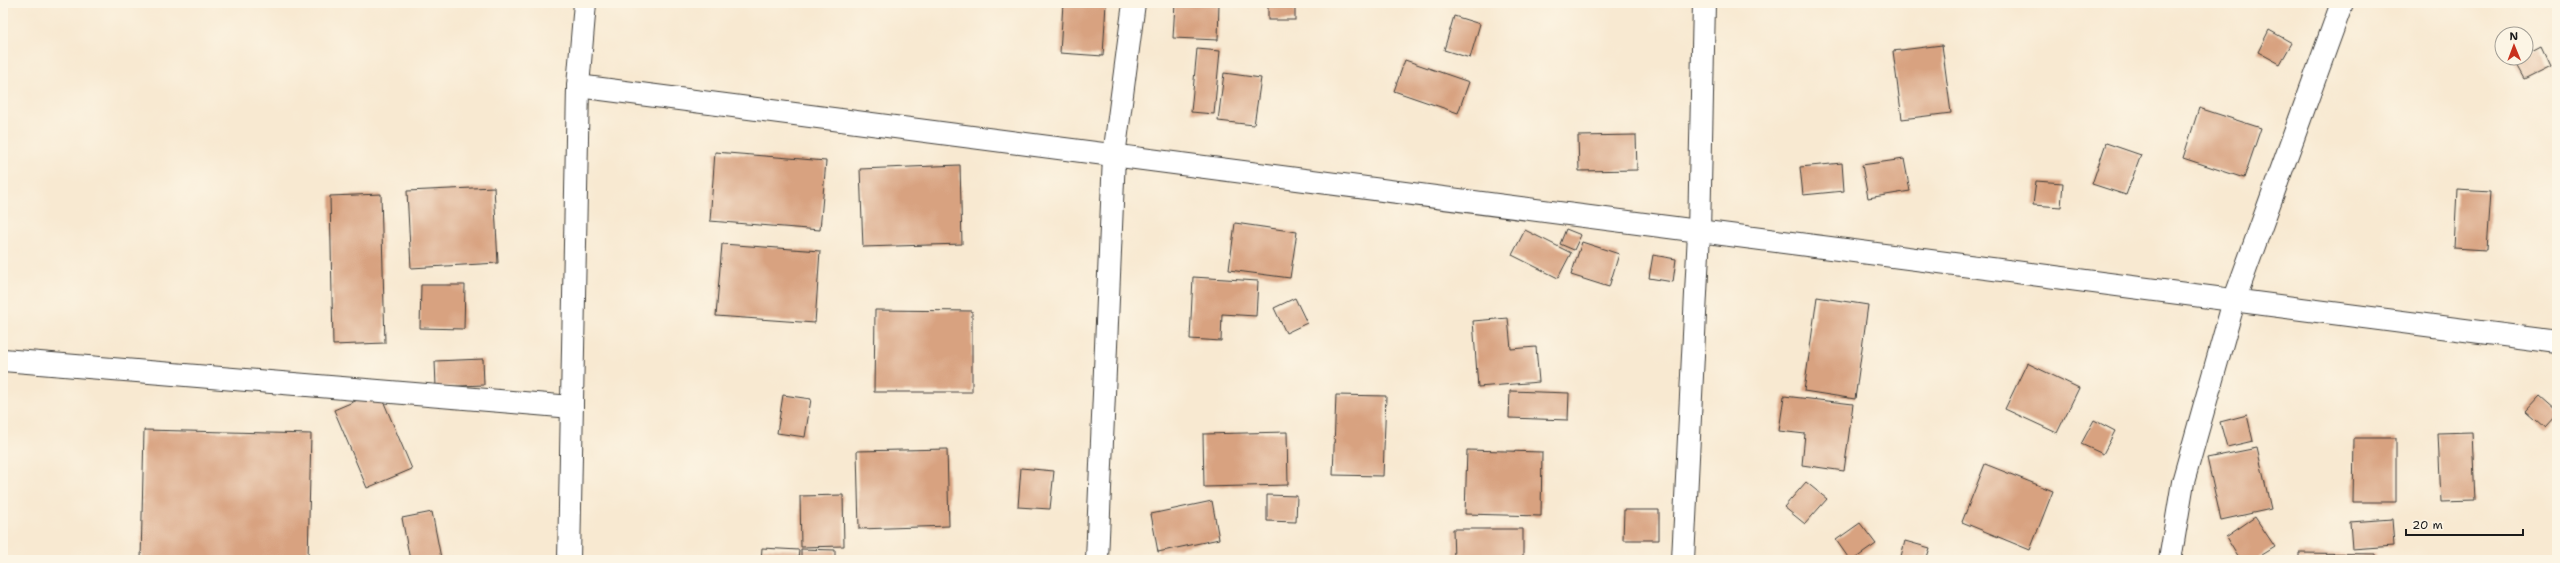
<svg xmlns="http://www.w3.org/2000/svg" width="2560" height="563" viewBox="0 0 2560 563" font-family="'Shantell Sans',sans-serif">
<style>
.building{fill:#d8a280}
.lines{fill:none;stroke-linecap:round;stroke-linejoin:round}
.street-casing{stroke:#3d3b37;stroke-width:24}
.street{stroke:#fff;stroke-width:22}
</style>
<rect width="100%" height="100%" fill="#fcf5e5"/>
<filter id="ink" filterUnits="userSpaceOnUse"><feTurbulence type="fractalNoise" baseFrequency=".025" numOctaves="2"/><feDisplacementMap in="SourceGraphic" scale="8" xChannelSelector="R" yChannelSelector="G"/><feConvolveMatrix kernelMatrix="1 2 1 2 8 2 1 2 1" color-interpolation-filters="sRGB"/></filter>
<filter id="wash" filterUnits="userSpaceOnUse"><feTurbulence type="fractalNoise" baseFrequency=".012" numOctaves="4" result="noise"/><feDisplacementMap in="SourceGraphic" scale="16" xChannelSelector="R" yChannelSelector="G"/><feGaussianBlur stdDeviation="0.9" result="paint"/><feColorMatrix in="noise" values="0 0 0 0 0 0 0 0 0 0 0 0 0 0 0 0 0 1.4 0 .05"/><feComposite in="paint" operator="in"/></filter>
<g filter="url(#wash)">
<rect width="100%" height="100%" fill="#f8e9d1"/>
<g id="blocks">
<g class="building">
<path d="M1063 3H1106L1103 56 1060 53Z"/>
<path d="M1175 3H1219L1218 40 1173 38Z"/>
<rect x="1268" y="3" width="27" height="17"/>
<path d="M1454 16 1480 24 1470 58 1444 50Z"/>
<path d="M2269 30 2292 43 2280 64 2258 52Z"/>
<path d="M1942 45 1951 113 1902 119 1893 51Z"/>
<path d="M2541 47 2550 66 2524 79 2514 61 2526 58V55Z"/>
<path d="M1197 49 1220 51 1214 114 1191 112Z"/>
<path d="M1405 60 1469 82 1458 113 1394 91Z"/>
<path d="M1224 73 1261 78 1254 125 1218 121Z"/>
<path d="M2199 108 2261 128 2244 178 2183 158Z"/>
<path d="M1636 135 1637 170 1579 171 1578 136Z"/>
<path d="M2106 143 2141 155 2126 195 2092 184Z"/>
<path d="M715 152 826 161 820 230 710 221Z"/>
<path d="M1904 159 1910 191 1868 198 1862 165Z"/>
<path d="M1842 163 1844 191 1803 195 1800 167Z"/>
<path d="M960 165 962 244 863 247 860 169Z"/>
<path d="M2036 181 2063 183 2061 207 2033 205Z"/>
<path d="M494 187 498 263 411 268 407 191Z"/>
<path d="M2457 190 2490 192 2486 250 2454 248Z"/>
<path d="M381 194 385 343 333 345 330 196Z"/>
<path d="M1235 223 1297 232 1290 278 1229 270Z"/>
<path d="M1566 229 1581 235 1574 250 1560 244Z"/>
<path d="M1525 230 1571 253 1558 278 1512 255Z"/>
<path d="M1582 242 1619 254 1609 287 1571 275Z"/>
<path d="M722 244 820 251 815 323 716 316Z"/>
<path d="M1653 255 1676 259 1673 282 1649 278Z"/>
<path d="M1193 277 1258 281 1256 316 1222 314 1221 341 1190 339Z"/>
<path d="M421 285H465L464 329 420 328Z"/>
<path d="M1817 297 1868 305 1855 399 1804 391Z"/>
<path d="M1295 298 1307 323 1286 333 1274 308Z"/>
<path d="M875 310 972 311V392H874Z"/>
<path d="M1508 318 1511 349 1536 347 1539 382 1478 387 1473 321Z"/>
<path d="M483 359 484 385 436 387 435 361Z"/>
<path d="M2027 363 2079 388 2057 433 2005 409Z"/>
<path d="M379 391 412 469 367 488 334 410Z"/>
<path d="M1510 391 1569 393 1568 420 1509 418Z"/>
<path d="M783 395 811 399 805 437 777 433Z"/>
<path d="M1336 395 1386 396 1383 476 1333 475Z"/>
<path d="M1784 396 1853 404 1844 471 1802 465 1805 434 1779 431Z"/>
<path d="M2540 396 2557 411V417L2546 429 2526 411Z"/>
<path d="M2247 415 2253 441 2227 447 2220 422Z"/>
<path d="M2094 420 2115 431 2103 454 2081 444Z"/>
<path d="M144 430 311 434 308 560H141Z"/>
<path d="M1287 432 1288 485 1204 487 1203 434Z"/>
<path d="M2472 432 2475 501 2441 502 2438 433Z"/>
<path d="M2354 438H2396V502H2353Z"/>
<path d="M2257 448 2271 509 2221 520 2207 458Z"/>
<path d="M947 449 949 526 859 529 857 451Z"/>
<path d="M1467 450 1542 452 1541 516 1465 514Z"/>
<path d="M1985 464 2053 491 2030 550 1962 522Z"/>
<path d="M1021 468 1054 471 1050 509 1018 507Z"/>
<path d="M1806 482 1827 499 1805 524 1784 507Z"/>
<path d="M843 495 844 546 801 547 800 496Z"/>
<path d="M1267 495 1297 496 1296 522 1267 521Z"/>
<path d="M1212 501 1219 539 1158 552 1151 514Z"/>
<path d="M1624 510H1659V540H1623Z"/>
<path d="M432 512 441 558 410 560 402 518Z"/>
<path d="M2255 517 2275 547 2254 560H2240L2226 537Z"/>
<path d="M2392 519 2394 546 2352 549 2350 522Z"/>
<path d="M1860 523 1876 544 1853 560H1850L1836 540Z"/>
<path d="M1453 529H1523V560H1454Z"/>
<path d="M1905 541 1930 548 1926 560H1900Z"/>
<path d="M762 548 799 550 798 560H761Z"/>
<path d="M801 549 835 550V560H801Z"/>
<path d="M2299 553 2375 554V560H2299Z"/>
</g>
</g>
</g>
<g filter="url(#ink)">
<use href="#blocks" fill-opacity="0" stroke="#3d3b37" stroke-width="1"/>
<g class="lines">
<g class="street-casing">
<g id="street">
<path d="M578 86 2557 342"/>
<path d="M3 360 572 407"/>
<path d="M569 560 578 86 585 3"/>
<path d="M1097 560 1114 156 1134 3"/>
<path d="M1683 560 1699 232 1704 3"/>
<path d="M2170 560 2183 482 2234 301 2342 3"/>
</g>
</g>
<use href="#street" class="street"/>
</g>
</g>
<rect width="2560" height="563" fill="none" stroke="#fcf5e5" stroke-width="16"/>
<g transform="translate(2514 46) rotate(359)"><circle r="19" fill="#fcf5e5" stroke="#a29e95"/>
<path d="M0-3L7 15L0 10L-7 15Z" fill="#c8321e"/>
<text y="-6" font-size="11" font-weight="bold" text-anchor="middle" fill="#1c1c1c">N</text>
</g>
<path d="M2406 529v6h117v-6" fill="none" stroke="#1c1c1c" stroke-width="2"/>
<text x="2412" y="529" font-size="12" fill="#1c1c1c" stroke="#fcf5e5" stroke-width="3" paint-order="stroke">20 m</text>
</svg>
